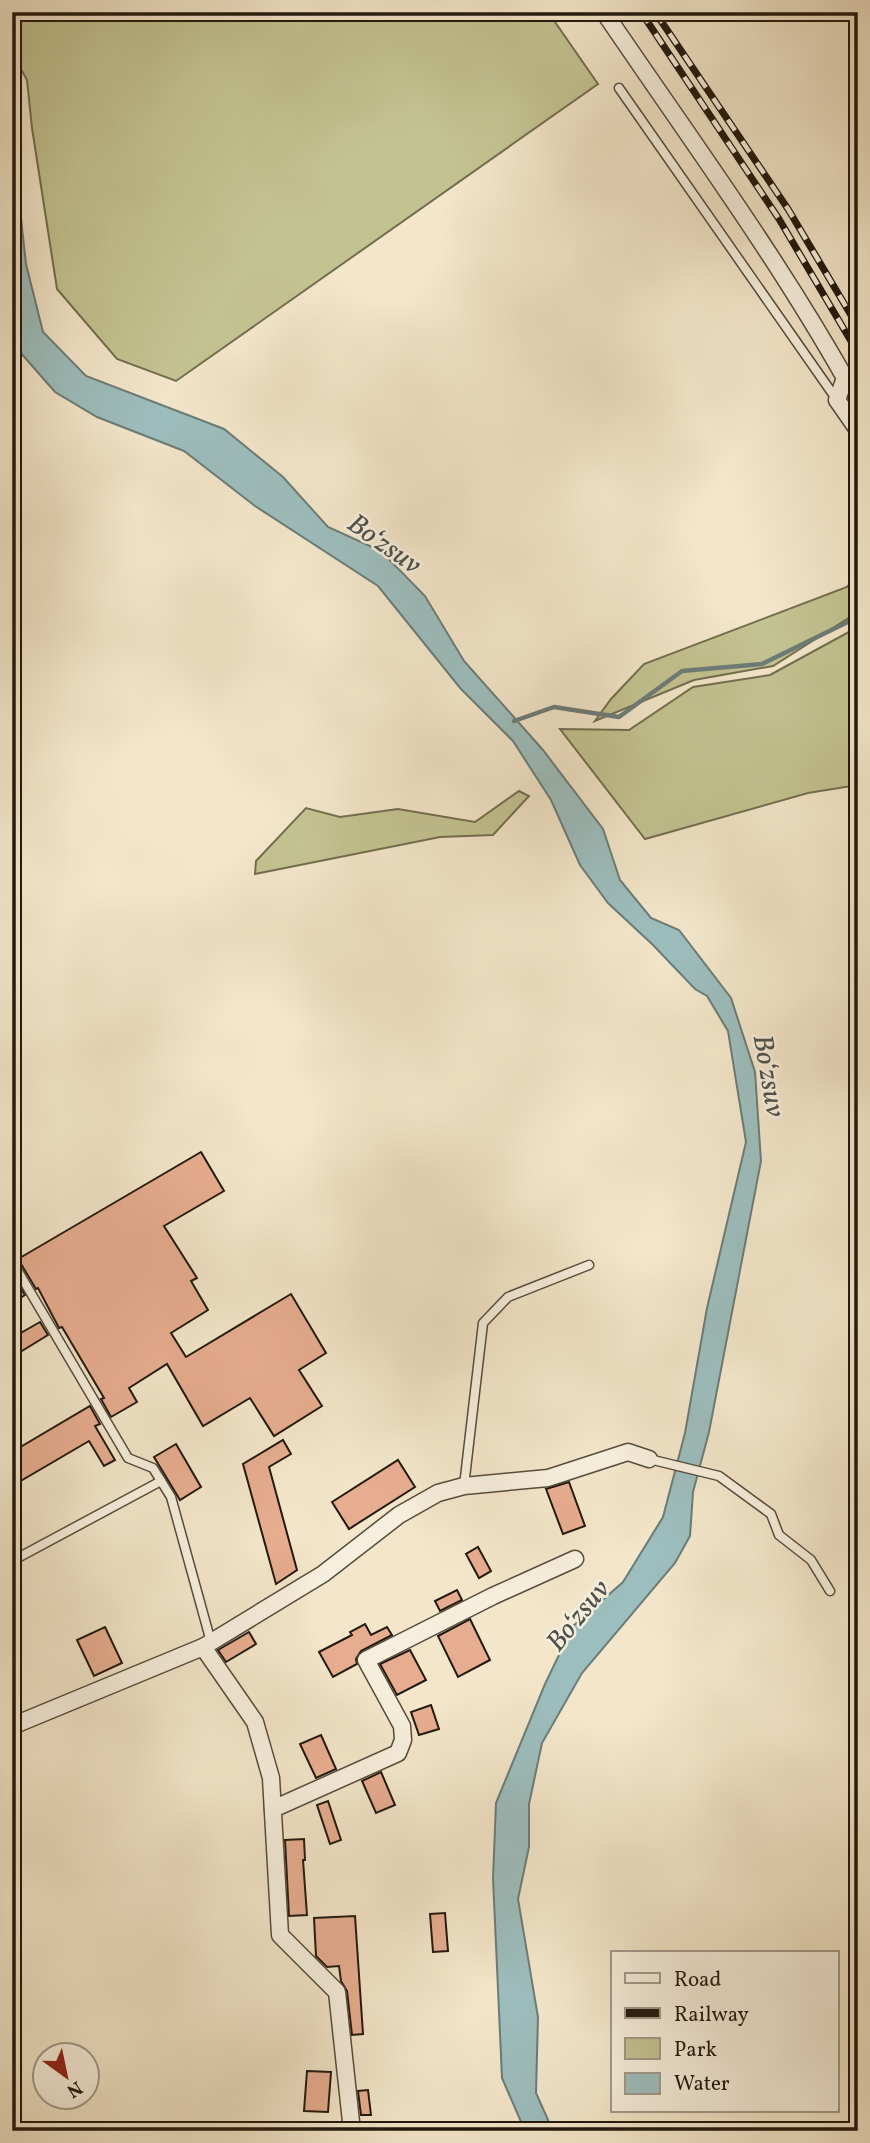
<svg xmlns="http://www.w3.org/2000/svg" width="870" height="2143" viewBox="0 0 870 2143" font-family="Vollkorn,serif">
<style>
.green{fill:#c3c391;stroke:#726e50;stroke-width:2}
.water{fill:#9dbebe;stroke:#6c7c78;stroke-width:2}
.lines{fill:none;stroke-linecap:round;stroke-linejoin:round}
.stream{stroke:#6c7c78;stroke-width:4.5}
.building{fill:#e7ad90;stroke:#22180e;stroke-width:2}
.lane-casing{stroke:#564c3d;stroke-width:11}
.street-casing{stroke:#564c3d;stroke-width:19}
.lane{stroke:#f7efdd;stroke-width:8}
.street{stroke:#f7efdd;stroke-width:16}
.rail-casing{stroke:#22180e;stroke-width:7}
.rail{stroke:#f7efdd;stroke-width:4.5;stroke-dasharray:13;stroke-linecap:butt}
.labels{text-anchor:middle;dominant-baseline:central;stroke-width:5;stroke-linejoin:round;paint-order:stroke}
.water-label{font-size:28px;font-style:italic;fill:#4d524c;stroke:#f7efdd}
</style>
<rect width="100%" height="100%" fill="#f3e6ca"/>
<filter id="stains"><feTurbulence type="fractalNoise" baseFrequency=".00286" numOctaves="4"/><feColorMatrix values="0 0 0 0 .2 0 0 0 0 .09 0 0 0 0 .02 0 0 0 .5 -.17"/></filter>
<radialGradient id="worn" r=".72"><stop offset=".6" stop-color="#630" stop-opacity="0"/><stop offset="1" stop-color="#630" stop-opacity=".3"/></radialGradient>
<g class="green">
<path d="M12 12H456L462 19 474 12H548L598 84 176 381 117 359 57 289 32 128 27 80 12 53Z"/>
<path d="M858 574V612L773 666 694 680 595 721 611 699 644 664 847 587Z"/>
<path d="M858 627V785L808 793 645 839 560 729 629 730 693 687 770 675Z"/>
<path d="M519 791 529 796 493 835 440 837 255 874 256 861 306 808 340 817 398 809 475 822Z"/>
</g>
<path class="water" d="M12 136 26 264 43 332 86 376 224 429 283 477 328 527 381 551 425 596 464 661 543 750 603 829 620 880 651 918 679 930 731 998 755 1072 761 1161 709 1432 693 1492 690 1536 675 1563 582 1673 542 1743 529 1804V1847L518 1899 538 2017 536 2093 553 2131H525L502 2078 493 1878 496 1803 545 1684 573 1626 623 1582 663 1517 685 1433 707 1308 746 1142 728 1031 707 996 695 989 653 945 608 903 580 865 551 800 513 741 461 689 378 586 255 506 184 451 97 417 55 392 12 343Z"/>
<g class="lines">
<path class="stream" d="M514 721 554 707 619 717 682 671 762 664 858 617"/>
</g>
<g class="building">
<path d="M201 1152 224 1191 164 1226 197 1278 191 1281 208 1310 171 1333 186 1357 291 1294 326 1353 299 1370 322 1406 274 1436 250 1398 203 1426 167 1364 129 1388 137 1402 111 1417 101 1399 104 1398 62 1327 59 1328 38 1288 36 1289 18 1259Z"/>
<path d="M12 1274 25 1295 12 1303Z"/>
<path d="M40 1322 48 1335 12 1357V1338Z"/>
<path d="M90 1406 100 1424 95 1426 115 1460 104 1466 89 1441 12 1486V1452Z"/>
<path d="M283 1440 291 1454 269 1467 297 1570 276 1584 243 1464Z"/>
<path d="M176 1444 201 1487 180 1500 154 1457Z"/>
<path d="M398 1460 415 1487 349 1529 332 1502Z"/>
<path d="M569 1482 585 1526 563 1534 546 1489Z"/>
<path d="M478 1547 491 1571 479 1578 466 1554Z"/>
<path d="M457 1590 462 1600 440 1611 435 1601Z"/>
<path d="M470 1619 490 1660 458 1677 438 1636Z"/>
<path d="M365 1624 371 1635 387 1627 392 1635 361 1651 356 1659 357 1664 333 1677 319 1652 352 1635 350 1632Z"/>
<path d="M105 1627 122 1663 94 1676 77 1640Z"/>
<path d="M249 1632 256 1644 226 1662 218 1650Z"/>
<path d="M410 1650 426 1680 397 1695 380 1664Z"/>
<path d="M431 1705 439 1729 419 1735 411 1712Z"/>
<path d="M321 1735 336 1769 316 1778 300 1744Z"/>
<path d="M381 1772 395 1805 376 1813 362 1781Z"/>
<path d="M328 1801 341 1840 330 1844 317 1805Z"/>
<path d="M304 1839 305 1860H303L307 1915 289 1916 285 1840Z"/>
<path d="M445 1913 448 1951 433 1952 430 1914Z"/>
<path d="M355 1916 363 2034 352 2035 347 1991 341 1981 339 1966 327 1967 316 1956 314 1918Z"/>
<path d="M307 2071 331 2072 328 2112 304 2111Z"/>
<path d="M368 2090 371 2115H361L358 2091Z"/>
</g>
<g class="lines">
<g class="lane-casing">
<g id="lane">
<path d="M619 88 837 400"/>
<path d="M12 1261 128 1458 153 1468 171 1497 211 1642"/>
<path d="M649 1459 719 1476 771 1514 779 1535 811 1560 830 1591"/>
<path d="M464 1486 483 1323 508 1297 589 1265"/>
<path d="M12 1561 161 1481"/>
</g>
</g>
<g class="street-casing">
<g id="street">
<path d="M604 12C686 133 773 251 845 378L837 400 858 430"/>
<path d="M203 1647 255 1722 271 1778 280 1935 337 1992 352 2131"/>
<path d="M12 1726 203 1647 323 1574 399 1515 438 1493 464 1486 548 1478 628 1452 649 1459"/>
<path d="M273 1809 398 1753 403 1740 402 1726 366 1660 493 1596 575 1559"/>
</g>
</g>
<use href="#lane" class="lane"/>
<use href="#street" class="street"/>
<g class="rail-casing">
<g id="rail">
<path d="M641 12 779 219 858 353"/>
<path d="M655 12 788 209 858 327"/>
</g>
</g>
<use href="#rail" class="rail"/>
</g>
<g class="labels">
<g class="water-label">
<text transform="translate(384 545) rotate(35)">Boʻzsuv</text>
<text transform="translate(768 1076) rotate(80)">Boʻzsuv</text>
<text transform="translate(579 1616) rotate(-51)">Boʻzsuv</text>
</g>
</g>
<rect width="870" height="2143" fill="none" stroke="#f3e6ca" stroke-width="42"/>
<rect x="14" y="14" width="842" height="2115" fill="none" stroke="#22180e" stroke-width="3.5"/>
<rect x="21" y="21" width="828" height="2101" fill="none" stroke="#22180e" stroke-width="2"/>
<rect x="611" y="1951" width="228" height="161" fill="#f7efdd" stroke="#a2998a" stroke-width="2"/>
<rect x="625" y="1973" width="35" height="10" fill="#f7efdd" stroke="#a2998a" stroke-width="2"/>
<text x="674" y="1986" font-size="21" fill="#22180e">Road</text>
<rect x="625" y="2008" width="35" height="10" fill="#22180e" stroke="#a2998a" stroke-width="2"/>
<text x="674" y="2021" font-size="21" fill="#22180e">Railway</text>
<rect x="625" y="2038" width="35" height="21" fill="#c3c391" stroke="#a2998a" stroke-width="2"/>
<text x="674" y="2056" font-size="21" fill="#22180e">Park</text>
<rect x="625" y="2073" width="35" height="21" fill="#9dbebe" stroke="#a2998a" stroke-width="2"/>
<text x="674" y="2090" font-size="21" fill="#22180e">Water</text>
<g transform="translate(66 2076) rotate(147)"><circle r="33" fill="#f7efdd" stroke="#a2998a" stroke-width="2"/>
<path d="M0-5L12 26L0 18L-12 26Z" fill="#8f2418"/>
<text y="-10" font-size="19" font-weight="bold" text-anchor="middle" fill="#22180e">N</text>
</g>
<rect width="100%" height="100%" filter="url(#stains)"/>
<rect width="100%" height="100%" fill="url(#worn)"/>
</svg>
